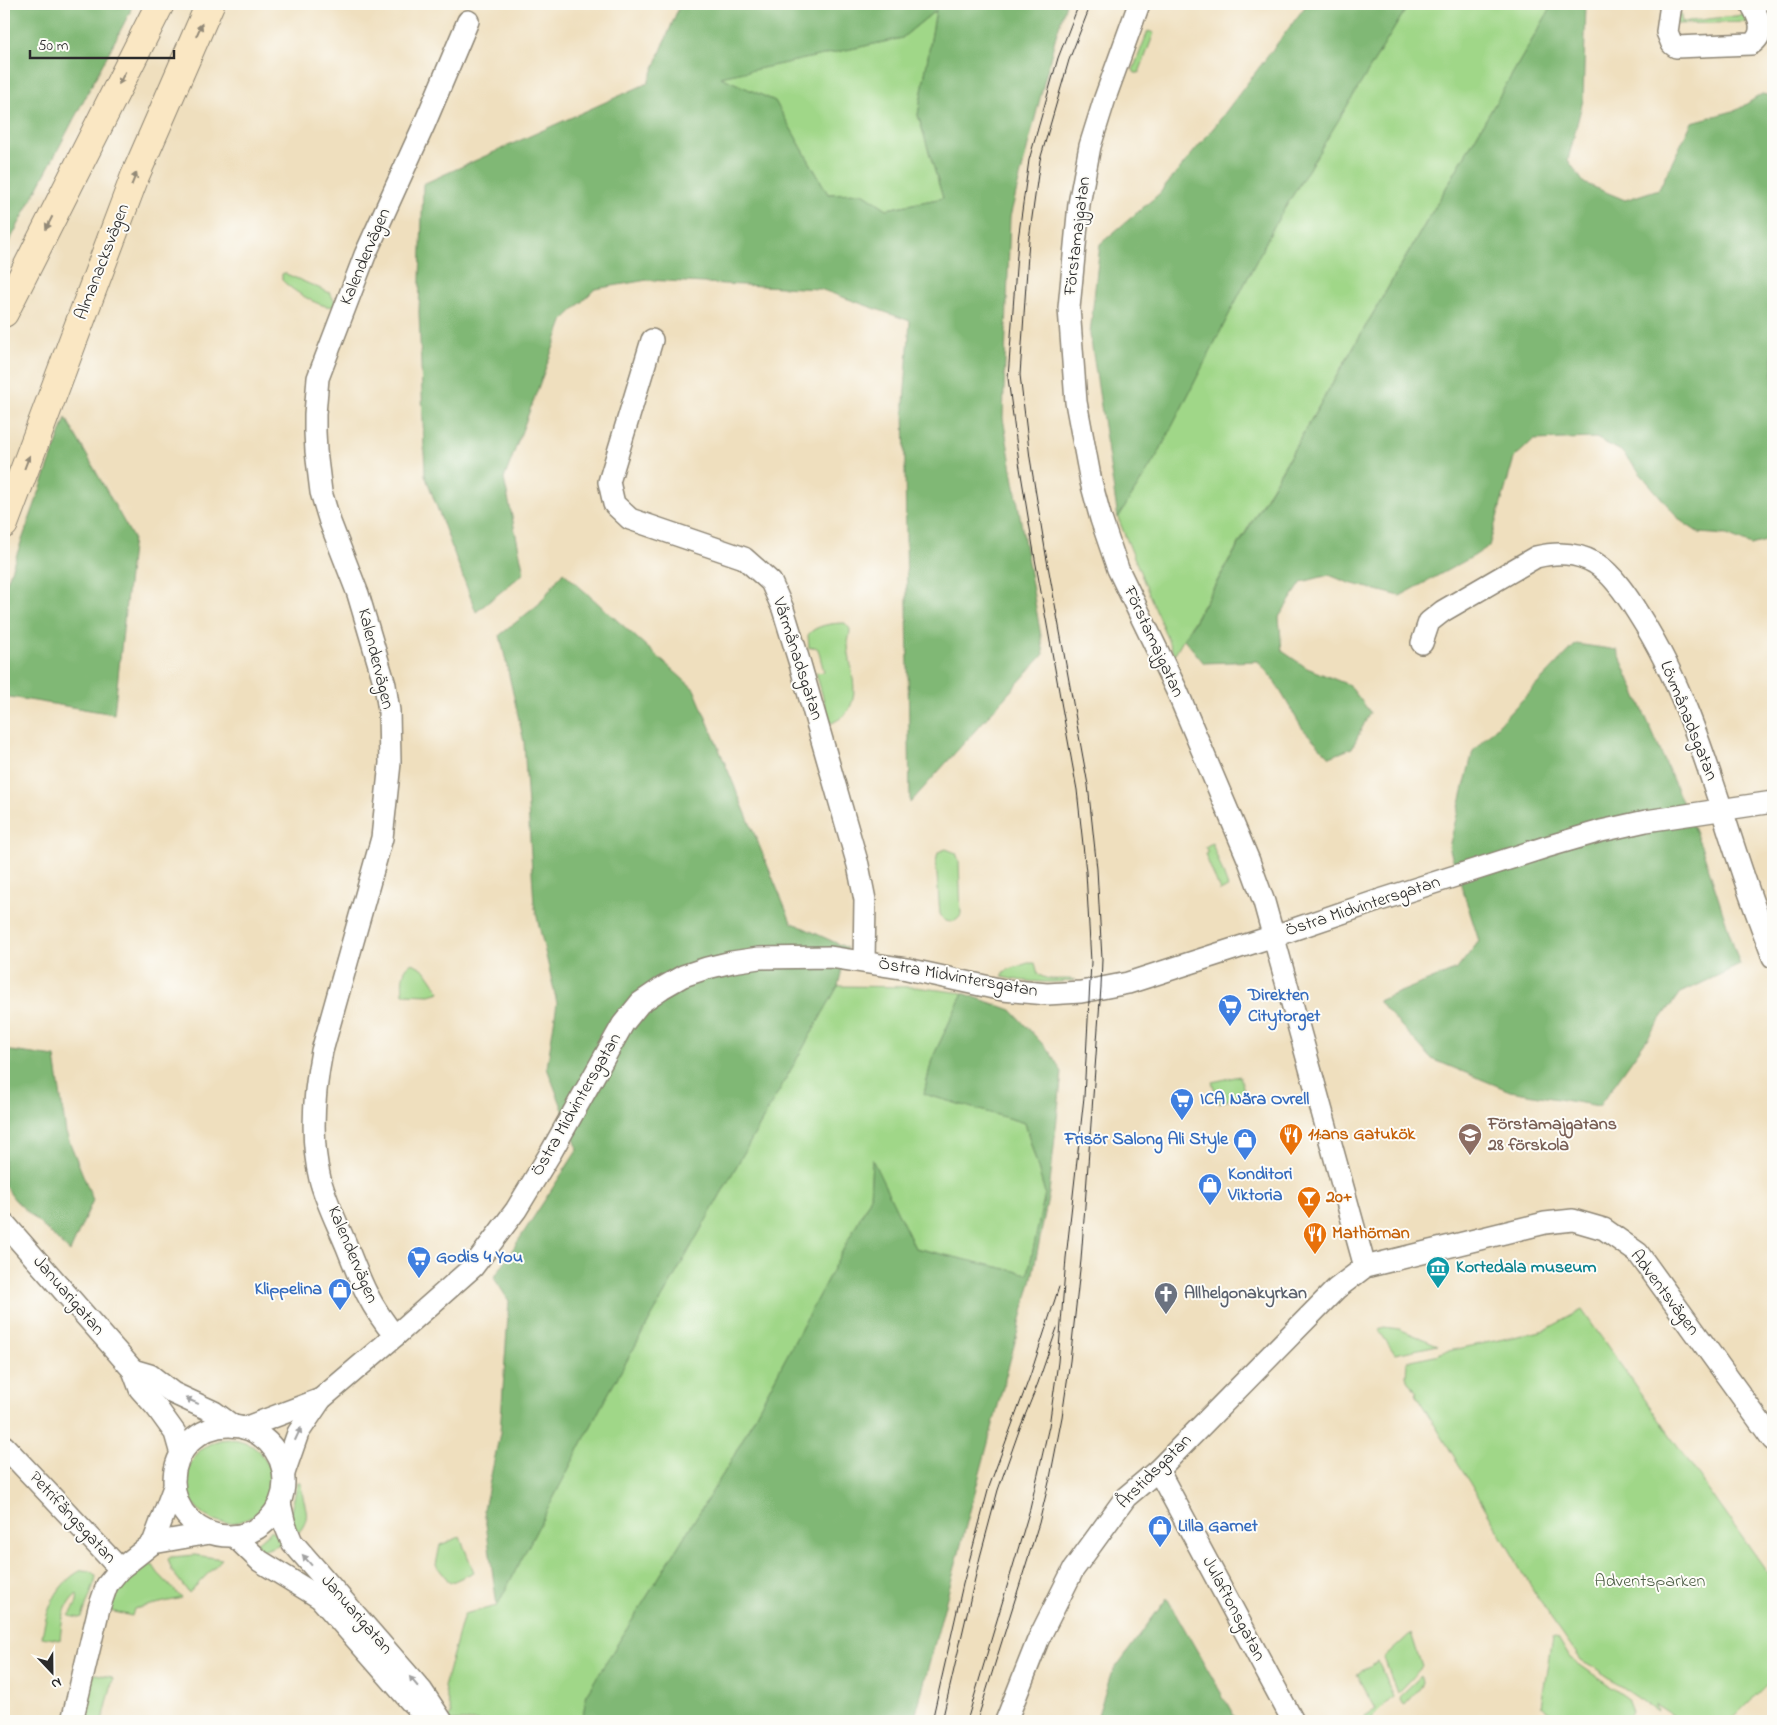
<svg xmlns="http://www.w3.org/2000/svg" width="1777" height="1725" viewBox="0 0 1777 1725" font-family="'Indie Flower',sans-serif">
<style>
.green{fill:#a0d788;stroke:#66815a}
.forest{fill:#80b874;stroke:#567250;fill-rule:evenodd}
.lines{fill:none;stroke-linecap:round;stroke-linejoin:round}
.street-casing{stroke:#8d8574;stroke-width:24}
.secondary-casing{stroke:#8d8574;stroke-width:30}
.street{stroke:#fff;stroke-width:21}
.secondary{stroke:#fae7c3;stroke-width:28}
.tram{stroke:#2b2b2b;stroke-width:1}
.oneway{fill:#928977}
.oneway2{fill:#a0a0a0}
.labels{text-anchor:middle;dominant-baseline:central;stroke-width:4;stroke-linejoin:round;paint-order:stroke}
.street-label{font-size:18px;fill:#2b2b2b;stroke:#fdfcf7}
.shop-label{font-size:18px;font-weight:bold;fill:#366cbe;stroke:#fdfcf7;text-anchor:start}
.education-label{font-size:18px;font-weight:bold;fill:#785e54;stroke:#fdfcf7;text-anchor:start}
.food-label{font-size:18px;font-weight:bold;fill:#c56008;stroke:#fdfcf7;text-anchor:start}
.culture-label{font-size:18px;font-weight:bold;fill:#0d838f;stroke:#fdfcf7;text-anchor:start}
.worship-label{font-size:18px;font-weight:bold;fill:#5b616d;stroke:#fdfcf7;text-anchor:start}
.park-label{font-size:18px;fill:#4e5f47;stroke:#fdfcf7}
</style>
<rect width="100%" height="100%" fill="#fdfcf7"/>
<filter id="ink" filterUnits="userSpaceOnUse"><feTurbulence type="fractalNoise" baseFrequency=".02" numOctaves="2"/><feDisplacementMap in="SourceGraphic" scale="10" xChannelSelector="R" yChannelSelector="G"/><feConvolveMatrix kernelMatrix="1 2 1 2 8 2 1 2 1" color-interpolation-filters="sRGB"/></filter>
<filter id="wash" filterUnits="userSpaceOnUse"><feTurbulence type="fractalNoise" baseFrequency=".0096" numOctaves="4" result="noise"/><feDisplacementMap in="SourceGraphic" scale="20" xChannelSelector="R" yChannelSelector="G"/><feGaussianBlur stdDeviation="1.12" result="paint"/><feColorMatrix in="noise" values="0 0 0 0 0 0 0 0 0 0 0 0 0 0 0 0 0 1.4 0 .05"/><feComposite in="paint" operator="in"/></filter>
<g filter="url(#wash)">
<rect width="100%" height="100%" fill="#efdfbe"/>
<g class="green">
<path d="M1409 4H1553L1174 655 1118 518 1158 454 1274 226Z"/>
<path d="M1744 4 1752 22 1675 24 1680 11 1682 22 1744 15Z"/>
<path d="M936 10 918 115 943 198 887 209 863 193 828 194 775 101 720 77 902 38Z"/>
<path d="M1148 31 1154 33 1139 73H1135L1133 70Z"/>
<path d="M284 273 330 293 335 302 334 306C322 310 290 289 282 280V274Z"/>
<path d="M845 623 850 629C850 635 848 640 848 645 850 674 867 707 832 723L830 722 816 673 824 672 818 649 815 647 809 648 808 635C815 625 833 623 845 623Z"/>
<path d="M1212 843 1228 887 1220 891 1205 854 1208 852 1205 847Z"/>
<path d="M946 849 956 853 959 861 961 915C957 921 952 924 944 920L940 914 936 862 938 852Z"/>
<path d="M413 963 425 970 440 992 430 995 403 994C402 984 401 967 413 963Z"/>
<path d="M1028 963H1035L1038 974C1049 983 1063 977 1076 980 1060 984 1018 982 1003 977V975L1007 970Z"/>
<path d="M838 986 915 987 963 993 932 1059 924 1094 1025 1123 1045 1193 1028 1275 915 1248 872 1160 870 1199 730 1463 587 1693 582 1721H447L451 1714 444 1687 464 1614 497 1606 603 1403Z"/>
<path d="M1240 1076 1245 1094 1219 1103 1212 1082Z"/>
<path d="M1582 1310 1773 1581V1679L1731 1721H1682L1655 1704 1657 1711 1601 1673V1671L1581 1660 1539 1600 1471 1484 1415 1393H1417L1406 1376 1407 1361 1439 1354V1353L1545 1330Z"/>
<path d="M1384 1327 1399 1329 1438 1345 1395 1354 1380 1332 1379 1329Z"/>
<circle cx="229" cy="1481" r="42"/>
<path d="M298 1482H301C301 1504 315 1515 298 1533L290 1515Z"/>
<path d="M272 1530 283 1543 260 1552 254 1545Z"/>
<path d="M460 1537 474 1572 450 1583 436 1565 440 1545Z"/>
<path d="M195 1555 222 1559 189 1593 172 1571 168 1559 171 1557Z"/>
<path d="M152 1564 158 1573 182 1598 134 1609 132 1616 110 1611C114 1594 135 1568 152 1564Z"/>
<path d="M82 1570 91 1571 96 1576 95 1582 82 1617 79 1618 69 1616C73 1609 79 1603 77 1594 62 1606 62 1623 60 1640L42 1637C46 1611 56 1583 82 1570Z"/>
<path d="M1411 1633 1422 1667 1397 1693 1384 1658Z"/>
<path d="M1555 1637 1558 1638 1570 1658 1627 1698 1632 1711 1624 1721C1597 1721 1560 1725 1541 1705L1552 1638Z"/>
<path d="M1378 1661 1393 1697 1369 1721H1366L1365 1716 1376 1709 1357 1674Z"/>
<path d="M96 1674 111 1677 113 1679 103 1720 100 1721 85 1718 84 1716 93 1675Z"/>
<path d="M1421 1676 1423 1682 1421 1687 1405 1705 1401 1702 1399 1697Z"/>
</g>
<g class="forest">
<path d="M16 4H132L130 12 4 252V13Z"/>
<path d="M680 4H1066L1055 39 1010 217 1003 418 1044 654 910 803 904 403 910 321 820 289 647 280 595 289 564 319 504 479 524 573 476 612 425 475 419 312 423 184 648 83ZM936 10 918 115 943 198 887 209 863 193 828 194 775 101 721 77 902 38Z"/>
<path d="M1307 4H1409L1274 226 1158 454 1118 518 1090 334 1100 244 1159 194 1215 126Z"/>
<path d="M1553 4H1586L1583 100 1568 160 1584 183 1625 200 1659 189 1692 122 1737 110 1762 94 1773 96V539L1751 545 1727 535 1699 533 1681 521 1621 451 1596 438 1533 440 1514 458 1489 546 1474 556 1400 596 1349 583 1329 575 1302 582 1279 617 1282 651 1307 668 1349 685 1370 712 1352 748 1330 757 1302 728 1275 682 1258 661 1204 663 1184 639Z"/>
<path d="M66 418 133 538 114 714 4 696V590Z"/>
<path d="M563 572 694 689 791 922 847 948 838 986 603 1403 497 1606 484 1509 500 1433 509 1301 494 1278 578 1149 547 1068 557 1003 534 904 524 742 500 635 539 604Z"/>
<path d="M1576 644 1617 650 1702 848 1740 965 1679 994 1599 1106 1510 1091 1432 1059 1378 1001 1457 969 1479 941 1449 847 1473 751Z"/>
<path d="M963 993 1011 1010 1050 1052 1062 1072 1049 1193 1032 1278 914 1721H582L587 1693 730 1463 870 1199 872 1159 915 1248 1028 1274 1045 1193 1025 1123 924 1094 932 1059Z"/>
<path d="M4 1050 55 1057 66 1133 93 1200 70 1252 15 1200 4 1185Z"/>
<path d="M1167 1598 1237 1721H1096L1111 1674Z"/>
</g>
</g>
<g filter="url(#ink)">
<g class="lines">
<g class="street-casing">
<g id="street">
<path d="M1139 4 1105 98 1090 146 1079 204 1069 308 1076 402 1091 482 1101 519 1118 569 1177 691 1249 861 1264 902 1365 1267"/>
<path d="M1671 4 1667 32 1672 44 1676 47 1751 44C1767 34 1759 17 1751 4"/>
<path d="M652 340 609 482 614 504 630 519 744 558 771 582 783 609 800 664 858 865 865 900 864 961"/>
<path d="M1422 643 1429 622 1443 611 1536 557C1557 552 1576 552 1595 563 1613 574 1628 597 1639 615 1692 698 1715 794 1747 886 1755 910 1764 933 1773 957"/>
<path d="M4 1223 133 1370 140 1389 157 1408 175 1433 181 1454"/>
<path d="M395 1336C370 1306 361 1283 347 1247 338 1225 326 1202 320 1179 310 1138 314 1092 322 1051L382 838 390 763 389 711 385 685 358 594 330 522 321 492 316 451 315 432V414L318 378 365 255 424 125 468 21"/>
<path d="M133 1370 150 1375 173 1393 214 1412 233 1426"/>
<circle cx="229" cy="1481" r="55"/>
<path d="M244 1428 321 1399"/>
<path d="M4 1446 120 1569"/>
<path d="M1158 1470 1293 1721"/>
<path d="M284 1473 298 1433 321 1399 395 1336 473 1267 516 1210 550 1154 623 1024 640 1003 662 988 683 976 707 968 732 962 759 958 830 957 907 969 1003 990 1047 994 1081 992 1128 983 1274 936 1377 901 1546 847 1601 831 1646 821 1773 802"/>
<path d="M280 1503 285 1525 292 1542 422 1691 442 1721"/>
<path d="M234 1536 260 1561 320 1598 411 1702 431 1721"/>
<path d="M153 1543 210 1533"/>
<path d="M72 1721 99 1608 107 1585 120 1569 153 1543 174 1487"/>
<path d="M1006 1721 1038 1640 1073 1570 1126 1497 1158 1470 1336 1289 1365 1267 1545 1223 1573 1220 1604 1229 1638 1253 1773 1440"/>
</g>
</g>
<g class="secondary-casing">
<g id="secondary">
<path d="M4 313 160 4"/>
<path d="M4 524 135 176 210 4"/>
</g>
</g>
<use href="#street" class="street"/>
<use href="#secondary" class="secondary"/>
<g class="tram">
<path d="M932 1721 963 1584 989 1487 1030 1376 1059 1287"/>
<path d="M942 1721 980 1557 998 1490 1020 1428 1038 1383 1057 1328"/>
<path d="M967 1721 1030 1509 1049 1426 1058 1362 1066 1258 1084 1097 1091 962 1086 872 1077 790 1035 559 1019 462 1008 378 1018 240 1029 160 1058 58 1079 4"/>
<path d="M977 1721 1039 1523 1050 1478 1062 1417 1070 1361 1081 1260 1101 987 1102 959 1097 869 1088 785 1046 555 1030 458 1020 375 1029 239 1040 160 1069 60 1091 4"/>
</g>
</g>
<defs><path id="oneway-solid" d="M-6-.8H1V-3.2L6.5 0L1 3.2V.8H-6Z" transform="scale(1.25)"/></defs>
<g class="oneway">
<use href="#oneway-solid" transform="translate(199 30) rotate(-66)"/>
<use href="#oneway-solid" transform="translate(122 78) rotate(117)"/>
<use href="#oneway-solid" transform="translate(134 179) rotate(-68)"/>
<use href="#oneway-solid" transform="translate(49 223) rotate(117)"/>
<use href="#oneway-solid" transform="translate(27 462) rotate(-69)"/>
</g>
<g class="oneway2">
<use href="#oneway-solid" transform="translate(192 1401) rotate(-156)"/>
<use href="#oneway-solid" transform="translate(298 1434) rotate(-65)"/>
<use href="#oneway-solid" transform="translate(307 1560) rotate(-131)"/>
<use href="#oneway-solid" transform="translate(414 1682) rotate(-130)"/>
</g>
</g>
<defs>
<g id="supermarket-pin" transform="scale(1.25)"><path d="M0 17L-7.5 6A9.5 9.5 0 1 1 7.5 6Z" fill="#3f7fe0" stroke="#fdfcf7"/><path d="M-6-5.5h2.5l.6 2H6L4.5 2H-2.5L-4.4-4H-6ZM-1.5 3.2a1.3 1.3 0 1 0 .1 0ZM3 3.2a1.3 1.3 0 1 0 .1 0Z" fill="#fff"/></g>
<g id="restaurant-pin" transform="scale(1.25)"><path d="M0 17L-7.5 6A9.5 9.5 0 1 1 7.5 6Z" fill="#e8710a" stroke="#fdfcf7"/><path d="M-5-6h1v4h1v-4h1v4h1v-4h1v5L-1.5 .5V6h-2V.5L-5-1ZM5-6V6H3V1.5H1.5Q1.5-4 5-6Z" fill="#fff"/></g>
<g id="school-pin" transform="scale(1.25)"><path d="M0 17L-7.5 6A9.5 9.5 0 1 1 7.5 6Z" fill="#8d6e63" stroke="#fdfcf7"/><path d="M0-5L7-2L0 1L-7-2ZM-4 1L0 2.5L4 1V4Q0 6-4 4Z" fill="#fff"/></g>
<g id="shop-pin" transform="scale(1.25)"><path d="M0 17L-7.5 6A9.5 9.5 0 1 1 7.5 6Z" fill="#3f7fe0" stroke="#fdfcf7"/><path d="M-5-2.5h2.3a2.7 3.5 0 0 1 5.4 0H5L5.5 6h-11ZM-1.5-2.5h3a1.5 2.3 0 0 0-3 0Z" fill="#fff"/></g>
<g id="bar-pin" transform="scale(1.25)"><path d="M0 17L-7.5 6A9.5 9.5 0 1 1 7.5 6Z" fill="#e8710a" stroke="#fdfcf7"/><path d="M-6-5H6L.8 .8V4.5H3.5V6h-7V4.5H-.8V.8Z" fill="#fff"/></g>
<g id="museum-pin" transform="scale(1.25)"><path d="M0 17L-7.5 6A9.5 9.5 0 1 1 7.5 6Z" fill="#0f9aa8" stroke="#fdfcf7"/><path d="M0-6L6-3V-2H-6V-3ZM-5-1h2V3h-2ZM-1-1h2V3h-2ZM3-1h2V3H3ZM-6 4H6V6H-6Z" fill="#fff"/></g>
<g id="church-pin" transform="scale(1.25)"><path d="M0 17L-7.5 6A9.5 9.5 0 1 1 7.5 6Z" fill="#6b7280" stroke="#fdfcf7"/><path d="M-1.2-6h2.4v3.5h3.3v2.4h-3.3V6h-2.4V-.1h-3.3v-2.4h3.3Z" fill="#fff"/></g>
</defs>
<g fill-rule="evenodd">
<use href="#supermarket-pin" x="1230" y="1006"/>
<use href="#supermarket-pin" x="1182" y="1100"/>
<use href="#restaurant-pin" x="1291" y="1135"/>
<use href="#school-pin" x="1470" y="1135"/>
<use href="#shop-pin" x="1245" y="1140"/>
<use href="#shop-pin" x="1210" y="1185"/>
<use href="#bar-pin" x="1309" y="1198"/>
<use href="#restaurant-pin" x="1315" y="1234"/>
<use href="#supermarket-pin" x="419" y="1258"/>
<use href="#museum-pin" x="1438" y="1268"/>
<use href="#shop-pin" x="340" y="1290"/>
<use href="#church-pin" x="1166" y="1294"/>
<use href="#shop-pin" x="1160" y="1527"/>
</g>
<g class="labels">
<g class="street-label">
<text transform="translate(1078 236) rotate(-83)">Förstamajgatan</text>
<text transform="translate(366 257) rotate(-67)">Kalendervägen</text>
<text transform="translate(103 262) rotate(-69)">Almanacksvägen</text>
<text transform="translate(1153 642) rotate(65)">Förstamajgatan</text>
<text transform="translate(375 659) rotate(76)">Kalendervägen</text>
<text transform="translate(797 659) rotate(72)">Vårmånadsgatan</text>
<text transform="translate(1688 721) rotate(68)">Lövmånadsgatan</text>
<text transform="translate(1363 907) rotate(-18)">Östra Midvintersgatan</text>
<text transform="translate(958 978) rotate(10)">Östra Midvintersgatan</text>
<text transform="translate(577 1105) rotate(-60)">Östra Midvintersgatan</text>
<text transform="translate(352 1255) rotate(67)">Kalendervägen</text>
<text transform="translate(1664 1293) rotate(53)">Adventsvägen</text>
<text transform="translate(68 1296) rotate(49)">Januarigatan</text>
<text transform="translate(1155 1472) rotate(-45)">Årstidsgatan</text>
<text transform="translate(72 1518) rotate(47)">Petrifängsgatan</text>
<text transform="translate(1233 1609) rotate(62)">Julaftonsgatan</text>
<text transform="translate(356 1615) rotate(49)">Januarigatan</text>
</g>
<g class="shop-label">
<text x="1248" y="996">Direkten<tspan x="1248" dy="21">Citytorget</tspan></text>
<text x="1200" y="1100">ICA Nära Ovrell</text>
<text x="1228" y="1140" text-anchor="end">Frisör Salong Ali Style</text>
<text x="1228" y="1175">Konditori<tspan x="1228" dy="21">Viktoria</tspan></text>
<text x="436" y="1258">Godis 4 You</text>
<text x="322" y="1290" text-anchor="end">Klippelina</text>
<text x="1178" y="1527">Lilla Garnet</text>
</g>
<g class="education-label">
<text x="1488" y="1125">Förstamajgatans<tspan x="1488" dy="21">28 förskola</tspan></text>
</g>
<g class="food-label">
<text x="1308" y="1135">11:ans Gatukök</text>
<text x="1326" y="1198">20+</text>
<text x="1332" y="1234">Mathörnan</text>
</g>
<g class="culture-label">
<text x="1456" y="1268">Kortedala museum</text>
</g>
<g class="worship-label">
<text x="1184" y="1294">Allhelgonakyrkan</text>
</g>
<g class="park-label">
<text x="1650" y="1582">Adventsparken</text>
</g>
</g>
<rect width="1777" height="1725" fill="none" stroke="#fdfcf7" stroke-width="20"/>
<g transform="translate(52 1672) rotate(158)" stroke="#fdfcf7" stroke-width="4" paint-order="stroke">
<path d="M0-4L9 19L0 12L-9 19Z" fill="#2b2b2b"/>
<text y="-8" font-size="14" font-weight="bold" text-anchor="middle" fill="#2b2b2b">N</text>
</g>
<path d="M30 50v8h144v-8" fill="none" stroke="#2b2b2b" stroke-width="2.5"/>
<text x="38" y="50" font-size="15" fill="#2b2b2b" stroke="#fdfcf7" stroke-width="4" paint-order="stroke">50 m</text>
</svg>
